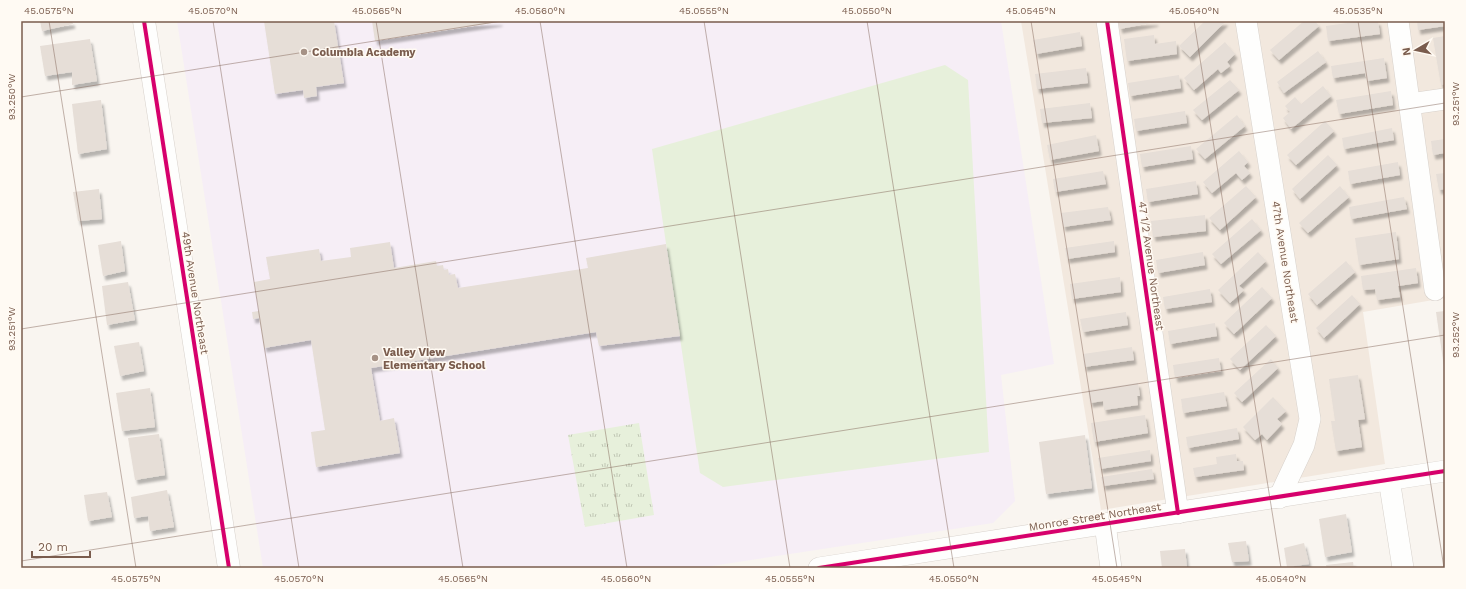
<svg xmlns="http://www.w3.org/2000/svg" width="1466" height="589" viewBox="0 0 1466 589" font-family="'Work Sans',sans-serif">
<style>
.residential{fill:#f2e8de}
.education{fill:#f6eef6}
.park{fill:url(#park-tufts)}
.pitch{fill:#e7f0db}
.building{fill:#e6ded7;filter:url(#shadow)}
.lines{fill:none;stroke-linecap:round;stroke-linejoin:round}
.minor-casing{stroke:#d7d1cb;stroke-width:22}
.tertiary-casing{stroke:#d7d1cb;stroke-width:23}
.minor{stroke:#fefefd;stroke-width:21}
.tertiary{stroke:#fefefd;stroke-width:22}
.cycleway-casing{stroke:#fffaf3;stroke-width:6}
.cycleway{stroke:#d6006c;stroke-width:4}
.ticks{fill:none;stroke:#7a5c4d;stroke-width:1;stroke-opacity:0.45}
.poi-dot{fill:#a69286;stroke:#fffaf3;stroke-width:1.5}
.labels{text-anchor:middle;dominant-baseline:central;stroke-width:3;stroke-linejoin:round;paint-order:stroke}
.poi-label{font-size:11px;font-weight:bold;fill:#7a5c4d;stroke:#fffaf3;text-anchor:start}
.street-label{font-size:11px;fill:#7a5c4d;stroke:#fffaf3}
.neatline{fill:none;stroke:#7a5c4d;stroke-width:1.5}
.ticks-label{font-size:10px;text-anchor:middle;fill:#7a5c4d}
</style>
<defs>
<pattern id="park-tufts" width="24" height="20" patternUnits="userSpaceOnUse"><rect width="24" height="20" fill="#e7f0db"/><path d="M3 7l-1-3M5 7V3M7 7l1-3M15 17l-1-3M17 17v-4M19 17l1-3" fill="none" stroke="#c0c6b4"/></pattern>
<filter id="shadow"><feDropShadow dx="2.5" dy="4.5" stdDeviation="1" flood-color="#0004"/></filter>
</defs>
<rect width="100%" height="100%" fill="#f9f5f0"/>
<path class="residential" d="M1021 21H1445V298L1363 312 1385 464 1101 510Z"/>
<path class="education" d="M177 21H1001L1054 364 1001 375 1015 501 993 523 699 568H263Z"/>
<path class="park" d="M639 423 654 515 585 527 568 435Z"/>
<path class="pitch" d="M945 65 968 80 989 452 723 487 700 473 652 149Z"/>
<g class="building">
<path d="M40 21H72L73 24 42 31Z"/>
<path d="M264 21H334L344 83 316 87 317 96 304 98 303 90 275 94Z"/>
<path d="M372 21H500V22L375 41Z"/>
<path d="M1118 21H1156V22L1120 29Z"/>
<path d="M1205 21H1226L1190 57 1179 46Z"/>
<path d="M1304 21H1315L1319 26 1279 60 1270 50Z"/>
<path d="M1362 21H1378L1380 34 1328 41 1326 26Z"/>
<path d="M1417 21H1445V26L1418 30Z"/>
<path d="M1080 32 1082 46 1036 54 1033 40Z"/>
<path d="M1154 35 1155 44 1176 41 1177 54 1127 61 1124 39Z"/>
<path d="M1445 36V84L1441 85 1433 38Z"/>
<path d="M90 39 97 81 72 85V72L45 76 40 46Z"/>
<path d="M1225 42 1235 54 1227 62 1230 66 1221 73 1218 69 1194 90 1184 78Z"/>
<path d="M1318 51 1326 62 1284 93 1277 82Z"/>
<path d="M1384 58 1387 78 1367 81 1365 73 1333 78 1331 66Z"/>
<path d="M1086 68 1088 83 1037 89 1035 74Z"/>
<path d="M1179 75 1181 88 1130 96 1128 83Z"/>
<path d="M1230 80 1239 90 1202 120 1193 110Z"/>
<path d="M1323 86 1331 96 1291 129 1283 118 1290 112 1285 106 1295 97 1301 104Z"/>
<path d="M1391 91 1393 105 1339 114 1336 100Z"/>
<path d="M101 100 107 149 78 154 72 104Z"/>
<path d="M1090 103 1092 118 1042 123 1040 109Z"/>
<path d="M1185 111 1187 123 1136 131 1134 119Z"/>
<path d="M1237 115 1245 126 1205 159 1196 149Z"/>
<path d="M1325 121 1334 131 1296 165 1287 155Z"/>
<path d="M1392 128 1394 140 1344 149 1342 138Z"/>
<path d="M1096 135 1099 151 1050 160 1047 145Z"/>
<path d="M1445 139V153L1433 155 1431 141Z"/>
<path d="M1191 146 1193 159 1142 167 1140 154Z"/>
<path d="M1239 151 1248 162 1244 166 1250 173 1242 180 1236 173 1212 193 1203 182Z"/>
<path d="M1328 155 1337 165 1300 199 1292 189Z"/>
<path d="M1398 162 1400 175 1350 184 1348 171Z"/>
<path d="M1103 171 1106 184 1055 192 1053 179Z"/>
<path d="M1445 173V189L1439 190 1436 174Z"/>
<path d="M1196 181 1198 194 1148 202 1146 189Z"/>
<path d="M1246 186 1256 197 1220 230 1209 218Z"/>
<path d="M1340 186 1349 197 1308 233 1299 223Z"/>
<path d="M99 189 102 219 78 221 73 192Z"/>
<path d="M1404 197 1407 209 1351 219 1349 207Z"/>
<path d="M1108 207 1111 220 1063 227 1061 213Z"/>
<path d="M1205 215 1206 231 1153 237 1151 221Z"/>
<path d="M1252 219 1261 230 1221 264 1212 254Z"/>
<path d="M1396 232 1399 259 1359 265 1355 238Z"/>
<path d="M121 241 125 271 103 276 98 245Z"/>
<path d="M1114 241 1115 252 1067 259 1065 248Z"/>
<path d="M390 242 394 268 436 261 437 266 443 265 444 270 448 269 449 275 455 274 458 288 588 268 586 258 666 244 680 336 599 346 596 332 371 368 380 421 394 418 400 453 316 467 311 432 325 430 311 340 264 348 259 318 253 319 252 312 259 311 254 282 270 279 266 257 319 249 321 261 351 257 350 248Z"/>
<path d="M1203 252 1205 265 1158 273 1156 260Z"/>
<path d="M1258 252 1266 261 1239 286 1244 290 1230 303 1218 290Z"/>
<path d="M1346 261 1355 272 1317 305 1308 294Z"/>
<path d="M1416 268 1418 283 1398 286 1400 297 1377 300 1375 289 1363 290 1361 276Z"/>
<path d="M1120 277 1121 292 1072 299 1070 284Z"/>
<path d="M128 282 135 320 107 325 102 286Z"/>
<path d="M1262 287 1272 298 1234 334 1224 323Z"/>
<path d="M1210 289 1212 302 1165 309 1163 297Z"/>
<path d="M1352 295 1360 304 1324 338 1316 328Z"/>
<path d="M1445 311V367H1444L1436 312Z"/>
<path d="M1126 312 1128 325 1083 332 1080 319Z"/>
<path d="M1215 323 1217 336 1170 344 1168 331Z"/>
<path d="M1266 325 1276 336 1240 370 1230 359Z"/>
<path d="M139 342 144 371 120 376 114 346Z"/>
<path d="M1132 347 1134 360 1084 367 1083 354Z"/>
<path d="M1219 358 1221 371 1175 378 1173 365Z"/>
<path d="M1271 359 1278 368 1242 402 1234 393Z"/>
<path d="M1358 375 1365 419 1358 420 1362 447 1336 451 1331 421H1335L1329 379Z"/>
<path d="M1138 383 1140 396H1137L1138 405 1104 410 1103 401 1090 403 1088 390Z"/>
<path d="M150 388 155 427 122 431 116 393Z"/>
<path d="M1224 392 1227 406 1183 413 1181 399Z"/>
<path d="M1273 397 1286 411 1277 419 1282 424 1267 440 1262 434 1255 440 1243 427Z"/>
<path d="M1145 415 1148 433 1094 442 1091 423Z"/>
<path d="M1237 428 1239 439 1188 448 1186 437Z"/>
<path d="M159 434 165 475 135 480 128 438Z"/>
<path d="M1085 435 1092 488 1046 494 1039 442Z"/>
<path d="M1150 450 1151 461 1100 469 1098 458Z"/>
<path d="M1236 454 1237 461H1243L1244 470 1195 477 1193 468 1217 464 1216 457Z"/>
<path d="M1152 469 1154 479 1103 486 1101 477Z"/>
<path d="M167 490 174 527 150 531 148 516 134 518 131 497Z"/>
<path d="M107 492 112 517 88 521 84 495Z"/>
<path d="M1346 514 1352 552 1325 557 1319 519Z"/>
<path d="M1246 541 1249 561 1232 562 1228 543Z"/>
<path d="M1304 543 1309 564 1287 567 1284 548Z"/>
<path d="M1185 549 1187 568H1162L1160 551Z"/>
<path d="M1353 562 1354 568H1327L1326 565Z"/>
</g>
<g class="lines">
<g class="minor-casing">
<g id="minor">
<path d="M1107 21 1178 513"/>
<path d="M1246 21 1310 419 1304 445 1279 498"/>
<path d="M1398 21 1435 290"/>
<path d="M1410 104 1445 99"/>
<path d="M1389 479 1403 568"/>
<path d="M1105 524 1111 568"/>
<path d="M819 568 1445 471"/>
</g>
</g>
<g class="tertiary-casing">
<path id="tertiary" d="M144 21 229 568"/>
</g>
<use href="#minor" class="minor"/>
<use href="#tertiary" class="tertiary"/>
<g class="cycleway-casing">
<g id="cycleway">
<path d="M144 21 229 568"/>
<path d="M1107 21 1178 513"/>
<path d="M819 568 1445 471"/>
</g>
</g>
<use href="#cycleway" class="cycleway"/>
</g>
<path class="ticks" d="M49 21 136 568M213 21 299 568M376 21 463 568M540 21 627 568M704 21 790 568M867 21 954 568M1031 21 1117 568M1194 21 1281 568M1358 21 1444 568M21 97 501 21M21 329 1445 103M21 561 1445 335M1440 568 1445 567"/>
<g class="poi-dot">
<circle cx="304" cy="52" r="4"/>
<circle cx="375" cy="358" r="4"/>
</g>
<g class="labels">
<g class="poi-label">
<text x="312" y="52">Columbia Academy</text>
<text x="383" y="352">Valley View<tspan x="383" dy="13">Elementary School</tspan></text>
</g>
<g class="street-label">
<text transform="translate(1285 262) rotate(81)">47th Avenue Northeast</text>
<text transform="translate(1151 266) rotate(82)">47 1/2 Avenue Northeast</text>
<text transform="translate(195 293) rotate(81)">49th Avenue Northeast</text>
<text transform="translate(1095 517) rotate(-9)">Monroe Street Northeast</text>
</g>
</g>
<rect width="1466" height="589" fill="none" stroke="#fffaf3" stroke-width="44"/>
<g transform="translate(1416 50) rotate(261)" stroke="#fffaf3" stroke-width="3" paint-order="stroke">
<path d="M0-3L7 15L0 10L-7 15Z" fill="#7a5c4d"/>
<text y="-6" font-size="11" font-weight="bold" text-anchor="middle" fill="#7a5c4d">N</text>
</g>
<path d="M32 551v6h58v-6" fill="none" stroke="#7a5c4d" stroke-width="2"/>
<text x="38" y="551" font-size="12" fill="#7a5c4d" stroke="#fffaf3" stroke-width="3" paint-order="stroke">20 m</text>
<rect x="22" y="22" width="1422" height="545" class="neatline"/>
<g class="ticks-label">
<text x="49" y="14">45.0575°N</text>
<text x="213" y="14">45.0570°N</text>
<text x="377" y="14">45.0565°N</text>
<text x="540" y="14">45.0560°N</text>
<text x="704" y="14">45.0555°N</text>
<text x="867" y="14">45.0550°N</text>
<text x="1031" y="14">45.0545°N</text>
<text x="1194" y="14">45.0540°N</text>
<text x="1358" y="14">45.0535°N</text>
<text transform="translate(11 97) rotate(-90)" y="4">93.250°W</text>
<text transform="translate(1455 104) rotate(-90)" y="4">93.251°W</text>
<text transform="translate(11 329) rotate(-90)" y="4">93.251°W</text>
<text transform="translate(1455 335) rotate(-90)" y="4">93.252°W</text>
<text x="136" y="582">45.0575°N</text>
<text x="299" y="582">45.0570°N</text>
<text x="463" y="582">45.0565°N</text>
<text x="626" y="582">45.0560°N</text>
<text x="790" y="582">45.0555°N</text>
<text x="954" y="582">45.0550°N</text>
<text x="1117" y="582">45.0545°N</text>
<text x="1281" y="582">45.0540°N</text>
</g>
</svg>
